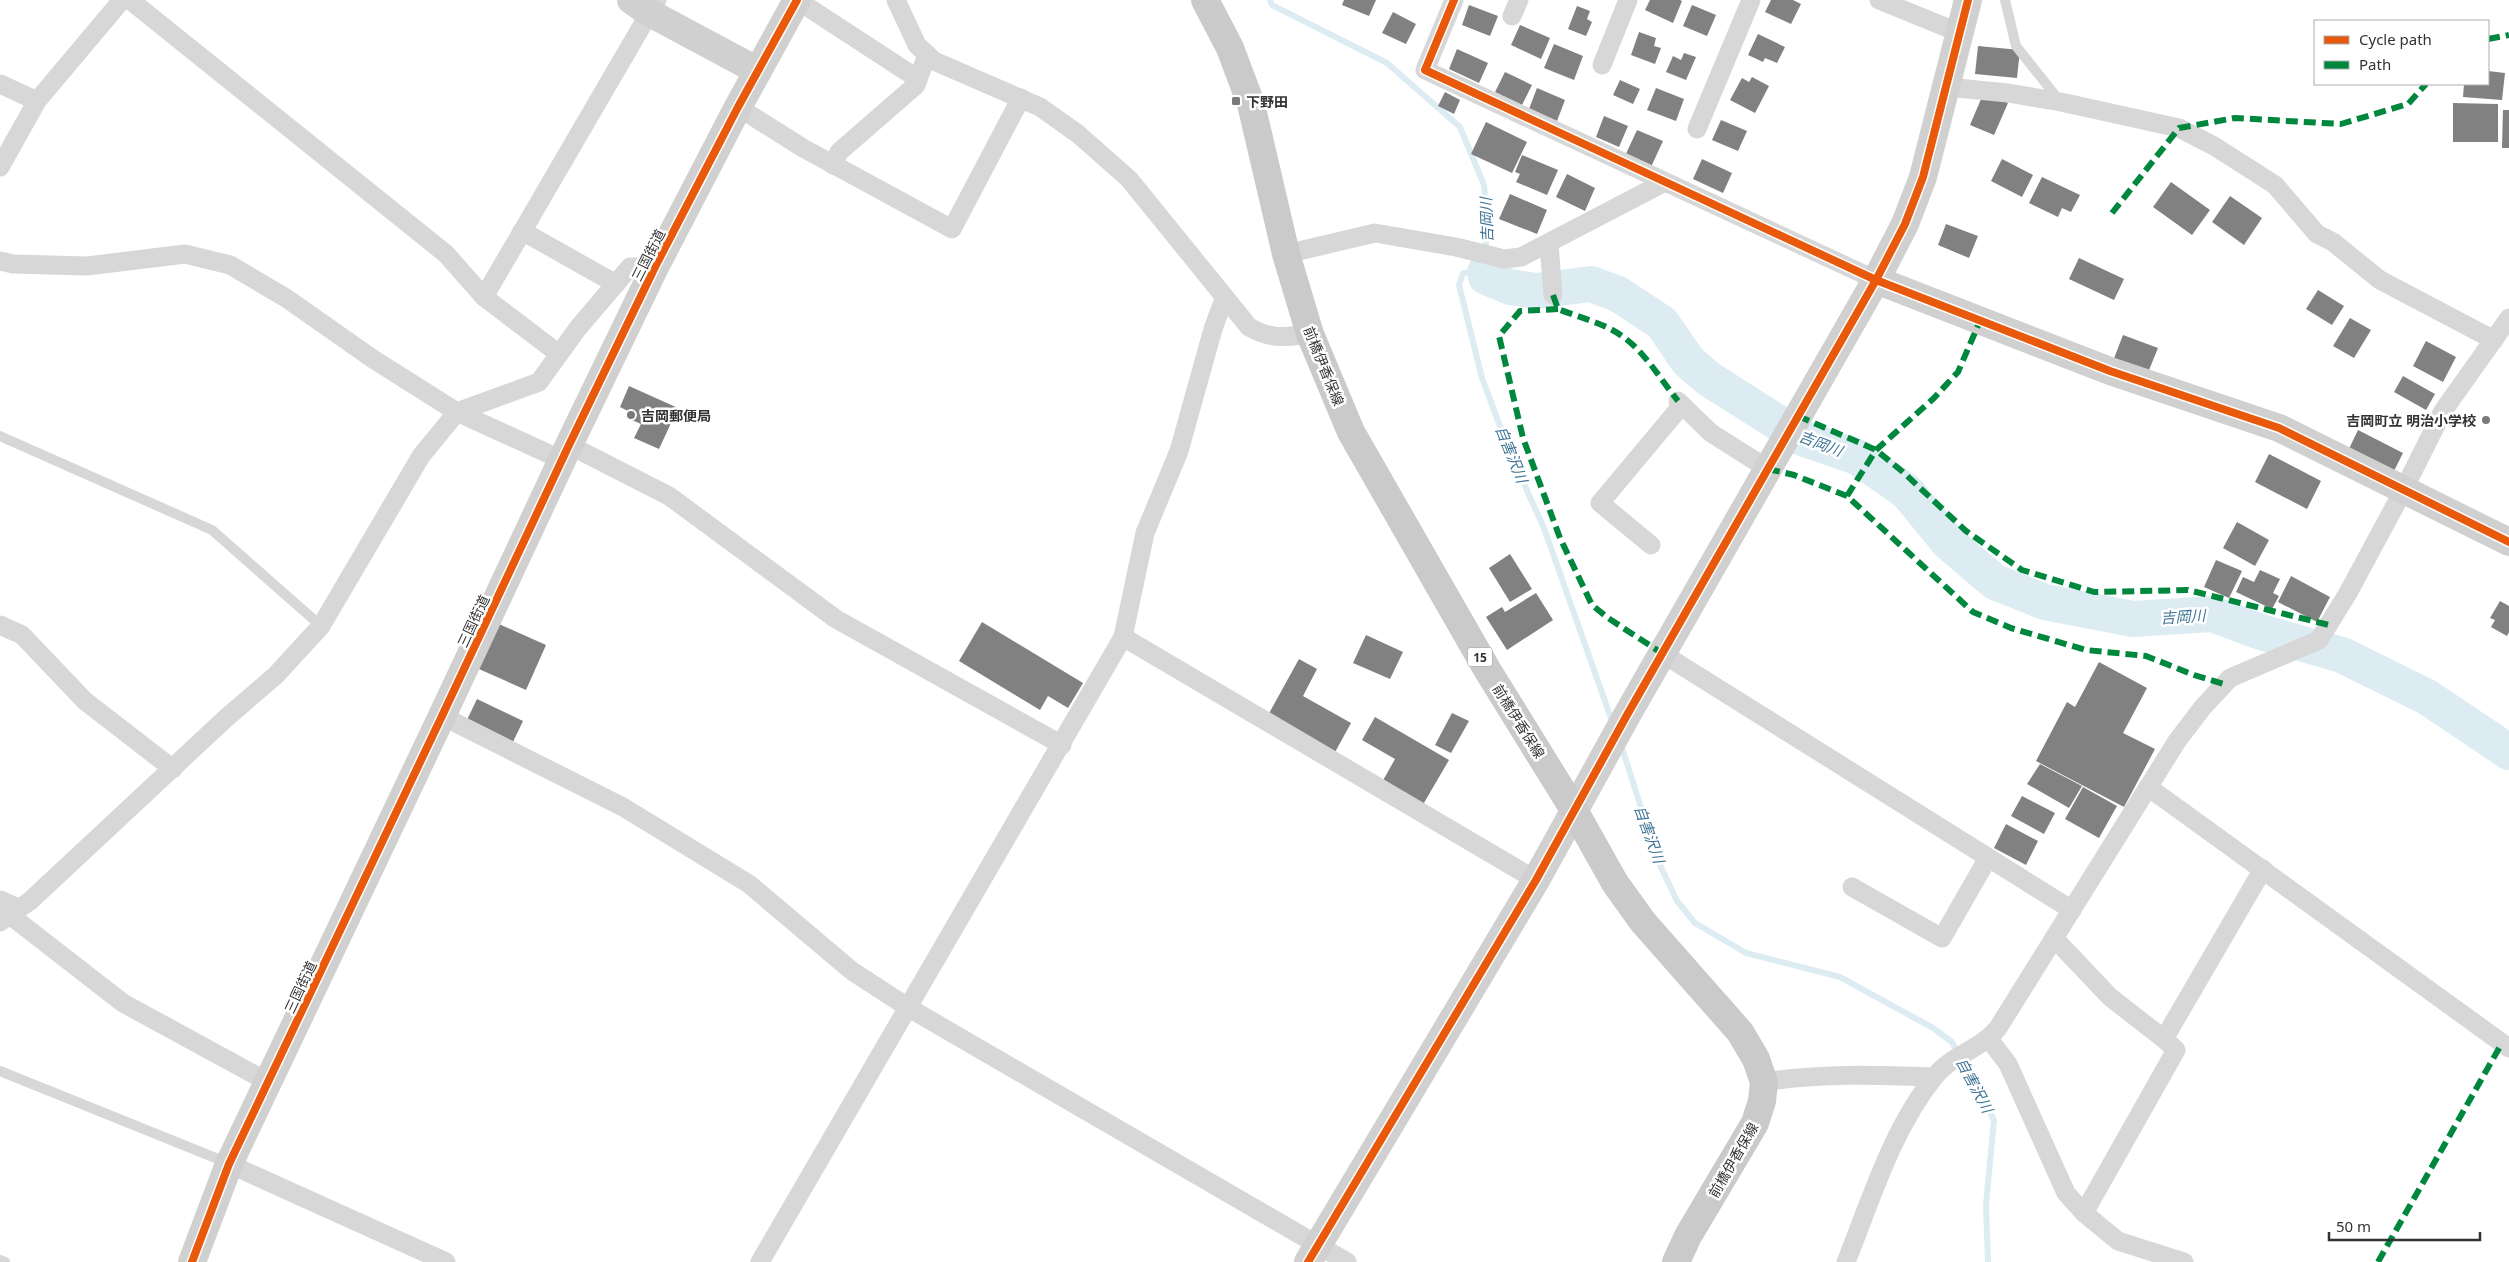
<svg xmlns="http://www.w3.org/2000/svg" width="2509" height="1262" viewBox="0 0 2509 1262" font-family="'Noto Sans','Noto Sans JP',sans-serif">
<style>
.lines{fill:none;stroke-linecap:round;stroke-linejoin:round}
.stream{stroke:#ddebf3;stroke-width:6}
.river{stroke:#ddebf3;stroke-width:36}
.building{fill:#818181}
.lane{stroke:#d7d7d7;stroke-width:10}
.street{stroke:#d7d7d7;stroke-width:19}
.secondary{stroke:#d0d0d0;stroke-width:28}
.primary{stroke:#cacaca;stroke-width:28}
.quiet{stroke:#00873e;stroke-width:6;stroke-dasharray:12 6;stroke-linecap:butt}
.cycleway-casing{stroke:#fff;stroke-width:11}
.cycleway{stroke:#e8590c;stroke-width:8}
.poi-dot{fill:#7a7a7a;stroke:#fff;stroke-width:2}
.labels{text-anchor:middle;dominant-baseline:central;stroke-width:5;stroke-linejoin:round;paint-order:stroke}
.shield{fill:#fff;stroke:#707070;stroke-width:1}
.shield-label{font-size:12px;font-weight:bold;fill:#333}
.poi-label{font-size:14px;font-weight:bold;fill:#333;stroke:#fff;text-anchor:start}
.street-label{font-size:14px;fill:#333;stroke:#fff}
.water-label{font-size:15px;font-style:italic;fill:#3f7597;stroke:#fff}
</style>
<rect width="100%" height="100%" fill="#fff"/>
<g class="lines">
<g class="stream">
<path d="M1270 0 1272 5 1387 63 1460 127 1484 185 1487 216 1485 272 1463 273 1459 285 1482 378 1510 453 1544 528 1613 724"/>
<path d="M1621 745 1659 863 1677 901 1695 923 1746 953 1840 977 1933 1028 1952 1042 1994 1120 1986 1205 1988 1262"/>
</g>
<path class="river" d="M1485 272 1486 277 1510 287 1536 291 1591 284 1618 294 1662 323 1688 361 1709 379 1802 438 1857 457 1907 492 1949 543 1995 582 2045 602 2133 619 2212 614 2261 632 2342 655 2427 697 2509 752"/>
</g>
<g class="building">
<path d="M1344 0H1376L1369 16 1342 5Z"/>
<path d="M1650 0H1680L1682 1 1673 23 1645 10Z"/>
<path d="M1771 0H1793L1801 4 1791 24 1765 12Z"/>
<path d="M1469 5 1498 16 1490 36 1462 25Z"/>
<path d="M1692 5 1716 15 1707 36 1683 26Z"/>
<path d="M1577 6 1590 11 1587 19 1592 22 1586 36 1568 29Z"/>
<path d="M1393 12 1416 24 1406 44 1382 33Z"/>
<path d="M1520 25 1550 38 1541 59 1511 45Z"/>
<path d="M1639 32 1656 38 1654 46 1661 48 1655 64 1631 55Z"/>
<path d="M1758 34 1785 47 1777 63 1765 58 1763 62 1748 55Z"/>
<path d="M1554 44 1583 56 1574 80 1544 68Z"/>
<path d="M1978 46 2020 50 2017 78 1975 74Z"/>
<path d="M1457 49 1488 63 1479 83 1449 69Z"/>
<path d="M1684 53 1696 57 1686 80 1666 72 1673 56 1681 60Z"/>
<path d="M2488 71 2505 73 2502 100 2463 97 2464 84H2488Z"/>
<path d="M1505 72 1532 85 1522 105 1495 92Z"/>
<path d="M1752 77 1769 86 1755 113 1730 100 1742 78 1749 82Z"/>
<path d="M1620 80 1640 89 1633 104 1613 95Z"/>
<path d="M1537 88 1565 100 1557 121 1529 109Z"/>
<path d="M1656 88 1684 99 1676 121 1647 110Z"/>
<path d="M1445 92 1460 100 1454 114 1438 106Z"/>
<path d="M1984 92 2008 103 1994 135 1970 125Z"/>
<path d="M2453 103 2498 104V142H2453Z"/>
<path d="M2503 110H2509V148H2502Z"/>
<path d="M1604 116 1628 126 1619 147 1596 137Z"/>
<path d="M1721 120 1747 131 1738 151 1712 140Z"/>
<path d="M1486 122 1527 142 1512 173 1471 154Z"/>
<path d="M1637 130 1663 141 1651 167 1625 156Z"/>
<path d="M1522 155 1558 170 1547 195 1516 182 1520 174 1515 172Z"/>
<path d="M1702 159 1732 173 1723 193 1693 179Z"/>
<path d="M2002 159 2033 175 2022 197 1991 181Z"/>
<path d="M1567 174 1595 188 1585 211 1556 197Z"/>
<path d="M2042 177 2080 195 2071 212 2062 208 2058 217 2029 203Z"/>
<path d="M2171 182 2210 210 2192 235 2153 207Z"/>
<path d="M1510 194 1547 210 1537 234 1499 219Z"/>
<path d="M2230 196 2262 218 2244 245 2212 222Z"/>
<path d="M1946 224 1978 236 1969 258 1938 245Z"/>
<path d="M2079 258 2124 279 2114 300 2069 279Z"/>
<path d="M2318 290 2344 306 2332 325 2306 309Z"/>
<path d="M2350 318 2371 330 2354 358 2333 346Z"/>
<path d="M2123 335 2158 348 2147 375 2113 361Z"/>
<path d="M2426 341 2456 357 2443 382 2413 366Z"/>
<path d="M2403 376 2435 394 2426 410 2394 392Z"/>
<path d="M629 386 678 408 659 449 634 438 641 424 625 417 628 411 620 407Z"/>
<path d="M2358 430 2403 453 2394 471 2347 453Z"/>
<path d="M2269 454 2321 481 2307 509 2255 482Z"/>
<path d="M2237 522 2269 540 2255 566 2223 548Z"/>
<path d="M1510 554 1532 589 1510 602 1489 568Z"/>
<path d="M2216 560 2242 571 2229 598 2204 587Z"/>
<path d="M2260 570 2280 579 2273 593 2279 596 2272 609 2236 592 2243 577 2254 582Z"/>
<path d="M2291 576 2330 597 2317 622 2278 602Z"/>
<path d="M1536 593 1553 620 1507 650 1486 617 1502 607 1505 612Z"/>
<path d="M2500 601 2509 606V632L2507 636 2491 627 2495 620 2490 618Z"/>
<path d="M982 622 1083 683 1068 708 1048 696 1040 710 959 661Z"/>
<path d="M499 624 546 645 526 690 479 669Z"/>
<path d="M1366 635 1403 652 1390 679 1353 663Z"/>
<path d="M1299 659 1317 669 1303 696 1351 723 1334 754 1267 717Z"/>
<path d="M2099 662 2147 688 2123 733 2155 749 2124 807 2036 761 2067 702 2075 707Z"/>
<path d="M477 699 523 721 511 746 465 724Z"/>
<path d="M1452 713 1469 721 1451 753 1435 745Z"/>
<path d="M1375 717 1449 760 1421 808 1381 784 1395 759 1362 740Z"/>
<path d="M2040 764 2082 786 2069 808 2027 784Z"/>
<path d="M2083 787 2117 806 2099 838 2065 819Z"/>
<path d="M2022 796 2055 813 2044 834 2011 816Z"/>
<path d="M2006 824 2038 841 2026 865 1994 848Z"/>
</g>
<g class="lines">
<g class="lane">
<path d="M2005 0 2016 46 2059 100"/>
<path d="M0 436 212 530 321 626"/>
<path d="M0 1071 228 1163"/>
<path d="M0 1260 5 1262"/>
</g>
<g class="street">
<path d="M130 0 446 254 484 297 559 354"/>
<path d="M797 0 918 79"/>
<path d="M896 0 917 45 934 61 1040 107 1078 134 1129 179 1249 327C1272 340 1285 337 1310 334"/>
<path d="M1454 0 1425 70 1876 280"/>
<path d="M1879 0 1960 33"/>
<path d="M1512 16 1519 0"/>
<path d="M1602 65 1628 0"/>
<path d="M0 84 37 101"/>
<path d="M1947 87 2008 93 2061 102 2179 128 2214 146 2275 185 2317 234 2333 242 2380 280 2494 340"/>
<path d="M738 107 803 148 952 229 1021 98"/>
<path d="M1697 129 1751 0"/>
<path d="M833 165 839 152 916 85 927 55"/>
<path d="M0 167 37 101 122 0"/>
<path d="M522 231 616 284"/>
<path d="M1549 244 1553 295"/>
<path d="M1286 254 1375 233 1456 247 1504 259 1521 257 1665 182"/>
<path d="M0 261 13 264 87 266 185 254 230 265 286 298 373 359 457 412 562 460"/>
<path d="M484 297 657 0"/>
<path d="M1678 401 1711 433 1768 469"/>
<path d="M569 445 669 496 836 619 1062 745"/>
<path d="M1651 545 1600 503 1682 405"/>
<path d="M0 625 22 635 85 701 173 769"/>
<path d="M1123 637 1536 880"/>
<path d="M1663 654 2072 910"/>
<path d="M442 716 623 807 749 884 852 971 909 1008 1347 1262"/>
<path d="M2148 787 2509 1048"/>
<path d="M1852 887 1942 938 1988 858"/>
<path d="M0 900 18 908"/>
<path d="M11 916 123 1003 268 1082"/>
<path d="M0 922 30 901 225 719 276 675 321 626 421 456 457 412 539 382 578 328 630 267H655"/>
<path d="M2054 938 2110 997 2164 1039 2263 869"/>
<path d="M1989 1039 2008 1064 2066 1193 2084 1213 2118 1241 2184 1262"/>
<path d="M1764 1082C1820 1073 1877 1075 1934 1077"/>
<path d="M229 1164 446 1262"/>
<path d="M2084 1213 2176 1050 2164 1039"/>
<path d="M760 1262 1123 637 1145 533 1179 451 1213 329 1224 299"/>
<path d="M1846 1262C1871 1200 1892 1129 1935 1076 1952 1055 1981 1049 1998 1028L2177 741 2203 707 2230 678 2319 640 2348 593 2403 491 2443 411 2509 318"/>
</g>
<g class="secondary">
<path d="M631 0 648 12 758 71"/>
<path d="M1876 280 2110 371 2279 428 2509 542"/>
<path d="M192 1262 229 1164 442 716 569 445 655 267 738 107 797 0"/>
<path d="M1308 1262 1536 880 1627 715 1876 280 1905 224 1923 177 1968 0"/>
</g>
<path class="primary" d="M1205 0 1230 48 1251 104 1286 254 1310 334 1351 432 1488 671 1574 810 1615 883 1643 922 1740 1032 1756 1059 1764 1082 1762 1101 1755 1123 1688 1236 1676 1262"/>
<g class="quiet">
<path d="M2488 39 2509 35"/>
<path d="M2112 213 2179 128 2235 118 2341 124 2408 104 2426 84"/>
<path d="M1553 295 1558 309C1578 317 1604 323 1622 336 1645 352 1661 380 1678 401"/>
<path d="M1558 309 1520 311 1499 336 1523 438 1560 538 1592 605 1608 618 1663 654"/>
<path d="M1798 416 1876 450 1903 472 1966 531 2022 570 2094 592 2188 590 2329 625"/>
<path d="M1768 469 1794 475 1847 496 1973 612 2011 628 2086 650 2146 656 2194 675 2224 684"/>
<path d="M1847 496 1876 450 1934 398 1958 372 1980 321"/>
<path d="M2378 1262 2502 1043"/>
</g>
<g class="cycleway-casing">
<g id="cycleway">
<path d="M1454 0 1425 70 1876 280 2110 371 2279 428 2509 542"/>
<path d="M192 1262 229 1164 442 716 569 445 655 267 738 107 797 0"/>
<path d="M1308 1262 1536 880 1627 715 1876 280 1905 224 1923 177 1968 0"/>
</g>
</g>
<use href="#cycleway" class="cycleway"/>
</g>
<g class="poi-dot">
<rect x="1231" y="96" width="10" height="10" rx="2.5"/>
<circle cx="631" cy="415" r="5"/>
<circle cx="2486" cy="420" r="5"/>
</g>
<g class="labels">
<rect class="shield" x="1467.5" y="647.5" width="25" height="19" rx="4"/>
<g class="shield-label">
<text x="1480" y="657">15</text>
</g>
<g class="poi-label">
<text x="1246" y="101">下野田</text>
<text x="641" y="415">吉岡郵便局</text>
<text x="2476" y="420" text-anchor="end">吉岡町立 明治小学校</text>
</g>
<g class="street-label">
<text transform="translate(648 255) rotate(-63)">三国街道</text>
<text transform="translate(1324 366) rotate(68)">前橋伊香保線</text>
<text transform="translate(473 621) rotate(-65)">三国街道</text>
<text transform="translate(1519 721) rotate(58)">前橋伊香保線</text>
<text transform="translate(300 987) rotate(-65)">三国街道</text>
<text transform="translate(1733 1160) rotate(-60)">前橋伊香保線</text>
</g>
<g class="water-label">
<text transform="translate(1486 220) rotate(-92)">吉岡川</text>
<text transform="translate(1821 443) rotate(21)">吉岡川</text>
<text transform="translate(1512 454) rotate(68)">自害沢川</text>
<text transform="translate(2183 616) rotate(-3)">吉岡川</text>
<text transform="translate(1650 834) rotate(70)">自害沢川</text>
<text transform="translate(1975 1085) rotate(62)">自害沢川</text>
</g>
</g>
<rect x="2314" y="20" width="175" height="65" fill="#ffffff" stroke="#adadad"/>
<rect x="2324" y="36" width="25" height="8" fill="#e8590c" stroke="#adadad"/>
<text x="2359" y="45" font-size="15" fill="#333333">Cycle path</text>
<rect x="2324" y="61" width="25" height="8" fill="#00873e" stroke="#adadad"/>
<text x="2359" y="70" font-size="15" fill="#333333">Path</text>
<path d="M2329 1232v8h151v-8" fill="none" stroke="#333333" stroke-width="2.5"/>
<text x="2336" y="1232" font-size="15" fill="#333333" stroke="#ffffff" stroke-width="4" paint-order="stroke">50 m</text>
</svg>
